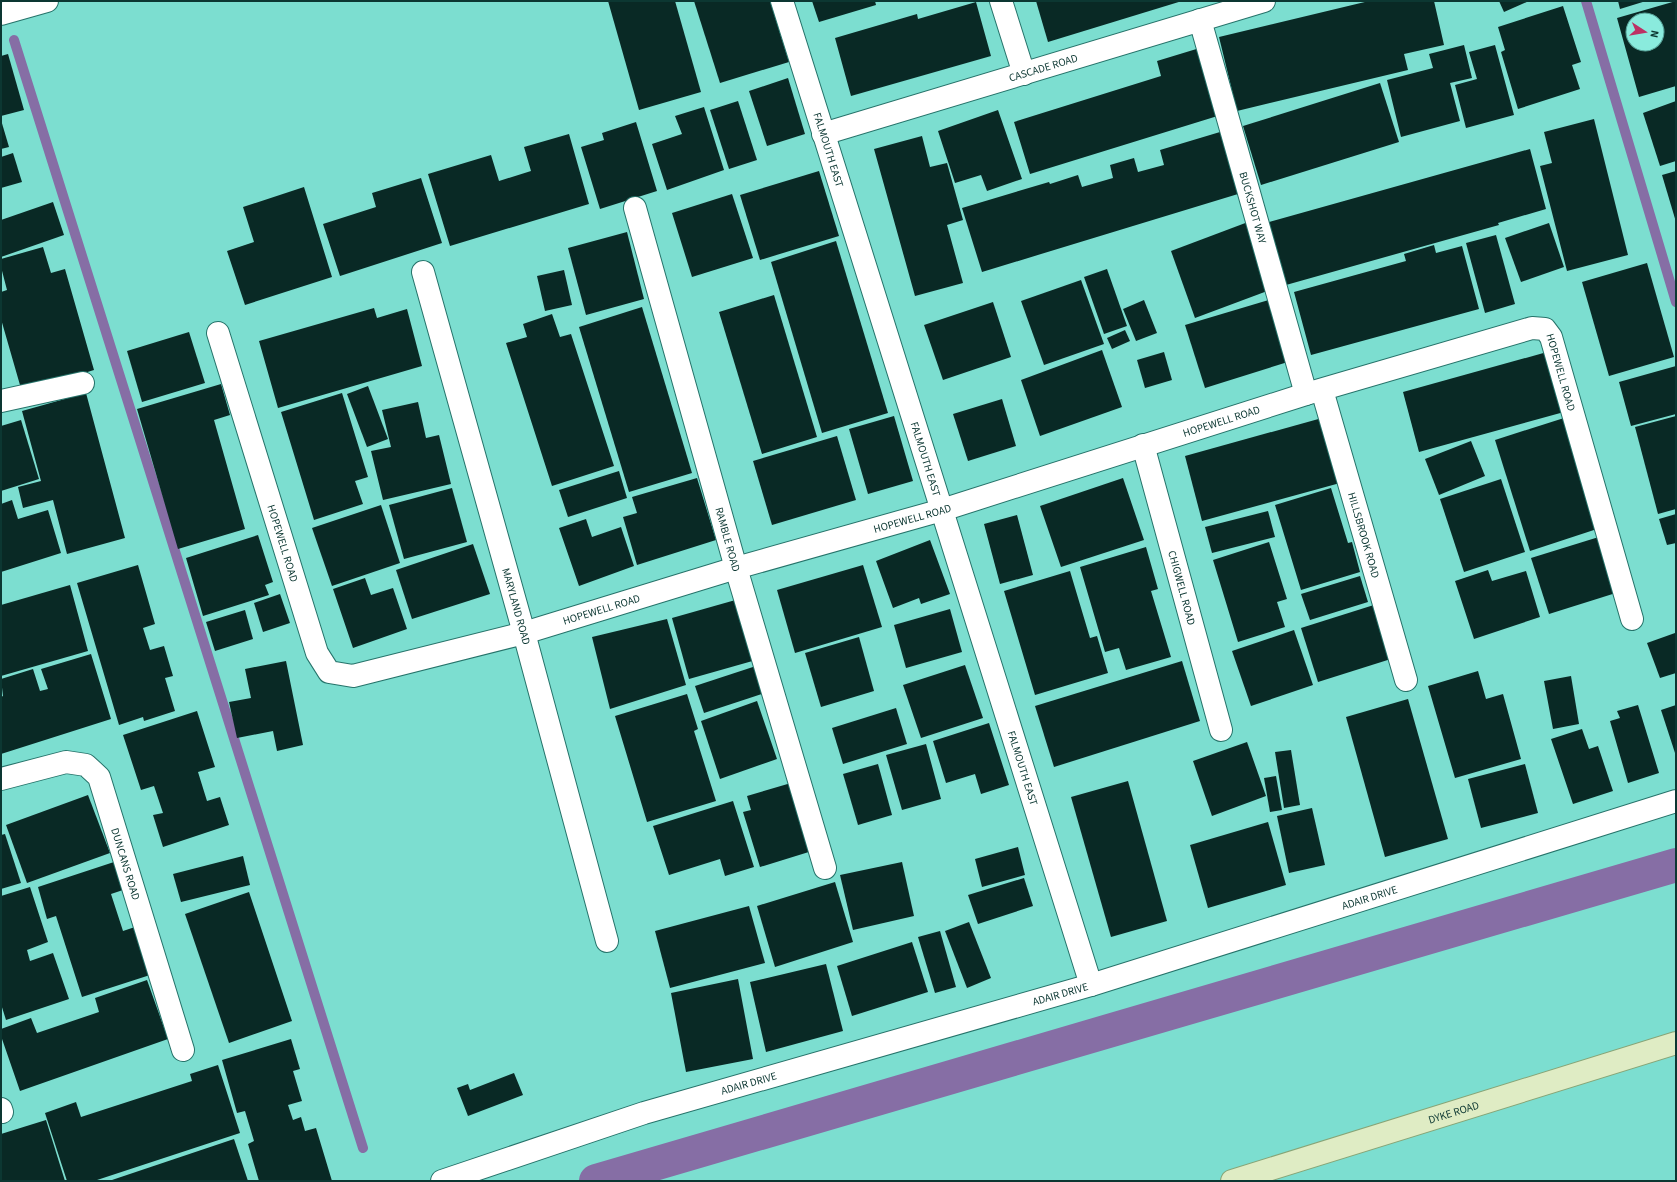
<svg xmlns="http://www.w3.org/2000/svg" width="1677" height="1182" viewBox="0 0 1677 1182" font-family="'Source Sans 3',sans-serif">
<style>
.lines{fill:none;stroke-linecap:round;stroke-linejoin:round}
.stream{stroke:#866ea5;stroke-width:10}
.canal{stroke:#866ea5;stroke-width:34}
.building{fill:#092925;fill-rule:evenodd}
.street-casing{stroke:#26736a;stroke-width:24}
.secondary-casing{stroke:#26736a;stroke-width:24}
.primary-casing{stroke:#87a577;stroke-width:24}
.street{stroke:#fff;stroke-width:22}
.secondary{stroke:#fff;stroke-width:22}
.primary{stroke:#dfecc4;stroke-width:22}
.labels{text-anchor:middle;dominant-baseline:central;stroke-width:4;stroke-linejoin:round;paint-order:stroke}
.street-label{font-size:11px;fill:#0c3732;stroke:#8aebdd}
</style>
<rect width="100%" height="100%" fill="#7cded0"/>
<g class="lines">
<g class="stream">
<path d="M1586 1 1676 302"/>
<path d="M14 40 363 1148"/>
</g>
<path class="canal" d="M596 1181 1676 865"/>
</g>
<g class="building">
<path d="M608 1H675L701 92 639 110Z"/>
<path d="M694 1H770L789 62 720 83Z"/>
<path d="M812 1H875L876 5 819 22Z"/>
<path d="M1036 1H1182L1048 42Z"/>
<path d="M1369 1H1434L1444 45 1404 54 1408 70 1237 111 1219 37Z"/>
<path d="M1499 1H1529L1504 12Z"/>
<path d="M1618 1H1646L1620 9Z"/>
<path d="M1676 1V86L1639 97 1617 18ZM1633 20H1657V44H1633Z"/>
<path d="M976 2 991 56 851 96 835 38 917 14 918 19Z"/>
<path d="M1563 6 1581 62 1572 65 1580 89 1518 109 1501 52 1505 50 1498 27Z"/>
<path d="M1464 45 1472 78 1450 83 1460 121 1401 137 1387 80 1433 68 1429 54Z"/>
<path d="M1495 45 1514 115 1466 128 1455 85 1477 79 1469 52Z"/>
<path d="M1203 47 1224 114 1030 174 1014 122 1161 76 1157 61Z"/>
<path d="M8 54 24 110 1 116V56Z"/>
<path d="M788 78 805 134 767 146 749 91Z"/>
<path d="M1380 83 1399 142 1261 185 1243 126Z"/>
<path d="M738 101 757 160 729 169 710 110Z"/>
<path d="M1676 101V161L1660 166 1643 113Z"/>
<path d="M704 107 724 170 667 190 652 144 682 134 675 116Z"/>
<path d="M998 110 1022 179 987 191 981 175 955 183 938 131Z"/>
<path d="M1594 119 1628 255 1567 271 1540 166 1552 163 1544 132Z"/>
<path d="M1 120 9 147 1 149Z"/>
<path d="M636 122 657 191 600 209 581 147 604 140 602 133Z"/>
<path d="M1220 132 1238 194 982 272 962 208 1049 182 1050 184 1078 175 1082 187 1113 178 1110 165 1134 158 1138 172 1164 165 1160 150Z"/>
<path d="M569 134 589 204 450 246 428 174 491 155 499 181 531 171 524 147Z"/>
<path d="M922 136 930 167 947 163 963 220 947 225 963 283 915 296 874 149Z"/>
<path d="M1530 149 1546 209 1498 223 1499 225 1286 285 1269 222Z"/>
<path d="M13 153 22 182 1 188V157Z"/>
<path d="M819 171 839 236 760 260 740 195Z"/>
<path d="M1676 171V222L1662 175Z"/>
<path d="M421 178 442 243 340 276 323 224 376 207 372 193Z"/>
<path d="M304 187 332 277 245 305 227 251 254 242 243 207Z"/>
<path d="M732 194 753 258 692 277 672 213Z"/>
<path d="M53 202 64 235 1 257V220Z"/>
<path d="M1248 222 1273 289 1195 318 1171 251Z"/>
<path d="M1549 223 1564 267 1521 282 1505 238Z"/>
<path d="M627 232 644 299 586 315 568 248Z"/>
<path d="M1496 235 1515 304 1485 313 1466 243Z"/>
<path d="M836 241 888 413 822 433 771 262Z"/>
<path d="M1434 245 1436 253 1462 246 1479 309 1311 355 1294 292 1406 261 1404 254Z"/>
<path d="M43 247 51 273 65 269 94 370 22 392 1 319V292L7 290 1 267V259Z"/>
<path d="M1647 263 1674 357 1609 376 1582 282Z"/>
<path d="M1107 269 1127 326 1104 334 1084 277Z"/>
<path d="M564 270 572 305 545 311 537 276Z"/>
<path d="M1081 280 1104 344 1044 365 1021 301Z"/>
<path d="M774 295 817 437 762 454 719 312Z"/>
<path d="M1272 299 1291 361 1205 388 1185 325Z"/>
<path d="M1144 300 1157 333 1136 341 1123 309Z"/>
<path d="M993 302 1011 357 943 380 924 325Z"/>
<path d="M642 307 692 473 629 492 579 327Z"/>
<path d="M374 308 377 318 407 309 422 366 278 408 259 341Z"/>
<path d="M552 314 560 337 571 334 614 466 552 486 506 343 527 337 523 324Z"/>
<path d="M1125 330 1130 341 1112 349 1107 338Z"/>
<path d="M189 332 205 383 142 402 127 351Z"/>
<path d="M1102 350 1122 407 1040 436 1021 380Z"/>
<path d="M1164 352 1172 380 1145 388 1137 360Z"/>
<path d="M1547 352 1564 412 1419 452 1403 392Z"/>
<path d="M1676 366V414L1631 426 1619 382Z"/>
<path d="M221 384 230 415 214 420 245 529 178 549 137 409Z"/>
<path d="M368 386 388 439 367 447 347 394Z"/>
<path d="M86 393 125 538 67 554 53 500 23 508 18 487 41 481 22 411Z"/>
<path d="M342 393 368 477 355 481 363 504 314 520 281 412Z"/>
<path d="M1002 399 1016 446 968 461 953 414Z"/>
<path d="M418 402 426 438 439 435 451 484 383 500 371 451 391 447 382 410Z"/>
<path d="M894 416 913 481 868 494 849 429Z"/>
<path d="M1676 416V509L1658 514 1635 427Z"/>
<path d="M1322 418 1340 483 1202 521 1185 456Z"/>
<path d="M1564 418 1600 528 1530 551 1495 440Z"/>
<path d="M21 420 39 479 1 491V426Z"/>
<path d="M837 436 856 500 772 525 753 461Z"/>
<path d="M1471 441 1485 476 1439 495 1425 459Z"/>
<path d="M619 471 627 498 568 517 559 490Z"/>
<path d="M697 478 716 540 637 565 623 517 637 513 632 497Z"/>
<path d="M1123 478 1144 540 1061 567 1040 506Z"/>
<path d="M1501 479 1525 552 1464 572 1440 499Z"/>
<path d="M452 488 467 542 404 559 389 505Z"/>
<path d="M1331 488 1348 543 1352 542 1360 572 1301 590 1275 505Z"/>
<path d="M12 500 18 519 48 510 61 553 1 572V504Z"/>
<path d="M381 505 400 563 332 586 312 528Z"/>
<path d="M1268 511 1275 537 1212 553 1205 527Z"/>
<path d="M1676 514V543L1667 545 1659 519Z"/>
<path d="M1017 515 1033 575 1000 584 984 524Z"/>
<path d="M586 519 592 537 621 527 634 566 579 586 559 528Z"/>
<path d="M258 535 273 582 265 585 269 595 203 616 186 558Z"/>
<path d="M1602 536 1619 592 1549 614 1531 558Z"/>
<path d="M930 540 950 594 921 604 919 598 893 608 876 561Z"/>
<path d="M1269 542 1287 599 1277 602 1285 627 1238 642 1213 560Z"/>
<path d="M473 544 490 594 412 619 396 570Z"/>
<path d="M1146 547 1158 589 1151 591 1171 657 1126 670 1119 648 1105 652 1080 567Z"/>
<path d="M138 565 155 624 143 628 150 650 164 646 173 676 165 678 175 711 144 721 143 717 119 725 77 583Z"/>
<path d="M863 565 882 627 795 653 777 590Z"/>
<path d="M1488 570 1492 581 1526 571 1540 617 1474 639 1455 581Z"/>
<path d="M1070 571 1090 638 1097 636 1108 673 1035 695 1004 591Z"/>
<path d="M1360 576 1368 602 1310 620 1301 594Z"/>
<path d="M365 578 371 595 393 588 407 629 353 648 333 589Z"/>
<path d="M70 585 88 651 1 676V605Z"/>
<path d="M280 594 290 623 263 632 254 603Z"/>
<path d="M739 599 756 660 689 679 672 618Z"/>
<path d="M1377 604 1394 658 1318 682 1301 628Z"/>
<path d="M950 609 962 652 906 668 894 625Z"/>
<path d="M245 610 253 639 215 651 206 622Z"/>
<path d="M667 619 686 685 610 709 592 637Z"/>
<path d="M1294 630 1313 685 1251 706 1232 651Z"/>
<path d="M1675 633 1676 673 1660 678 1647 643Z"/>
<path d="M859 637 874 691 821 707 805 653Z"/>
<path d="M91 654 111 719 1 754V697L3 696 1 679 33 669 40 691 48 689 41 669Z"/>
<path d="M286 661 303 745 277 751 273 731 237 738 229 702 251 698 245 669Z"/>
<path d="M1182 661 1200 721 1054 767 1035 706Z"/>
<path d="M965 665 983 718 921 738 903 685Z"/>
<path d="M756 666 765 693 704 713 695 686Z"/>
<path d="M1478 671 1486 699 1503 694 1521 759 1455 778 1428 686Z"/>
<path d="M1571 676 1579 724 1553 729 1544 681Z"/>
<path d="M687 694 698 729 694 731 716 801 647 822 615 716Z"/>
<path d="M1408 699 1448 839 1385 857 1346 717Z"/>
<path d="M757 701 777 759 720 779 701 721Z"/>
<path d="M1638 705 1659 773 1628 783 1610 721 1620 718 1617 711Z"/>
<path d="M1676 705V756L1661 710Z"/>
<path d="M896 708 907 744 843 764 832 728Z"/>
<path d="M197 711 215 767 198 772 207 801 220 797 229 825 163 847 153 815 163 813 154 786 141 790 123 735Z"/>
<path d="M989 723 1009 785 981 794 975 774 946 783 933 741Z"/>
<path d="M1582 729 1589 749 1598 746 1613 791 1573 804 1551 739Z"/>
<path d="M1247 742 1266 796 1212 816 1193 761Z"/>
<path d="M926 744 941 799 902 810 886 755Z"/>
<path d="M1291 750 1300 805 1284 808 1275 752Z"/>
<path d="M878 764 892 815 858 825 843 774Z"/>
<path d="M1525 764 1538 813 1481 828 1468 779Z"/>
<path d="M1276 776 1282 810 1270 812 1264 778Z"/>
<path d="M1128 781 1167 921 1111 937 1071 797Z"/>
<path d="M791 783 812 851 760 867 743 812 751 810 747 796Z"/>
<path d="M88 795 110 853 27 883 6 825Z"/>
<path d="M733 801 754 867 725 876 720 859 669 875 653 826Z"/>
<path d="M1312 808 1325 865 1289 873 1277 816Z"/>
<path d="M1268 822 1286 885 1208 908 1190 845Z"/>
<path d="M5 834 21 883 1 889V835Z"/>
<path d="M1018 847 1025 875 982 887 975 859Z"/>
<path d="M243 856 250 885 181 902 173 874Z"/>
<path d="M114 862 123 890 111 894 123 931 135 927 150 975 82 997 56 916 47 919 38 887Z"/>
<path d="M902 862 914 916 853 930 840 875Z"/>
<path d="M1024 878 1033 906 978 924 968 895Z"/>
<path d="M835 882 853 942 775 967 757 906Z"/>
<path d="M30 887 48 942 27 950 30 961 53 953 69 999 6 1020 1 1004V896Z"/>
<path d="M249 892 292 1021 229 1043 185 914Z"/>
<path d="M749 906 765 963 670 988 655 931Z"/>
<path d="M969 922 991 978 967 988 945 931Z"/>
<path d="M940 931 956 987 935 993 918 937Z"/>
<path d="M912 942 928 992 852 1016 837 966Z"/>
<path d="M826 964 843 1031 766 1052 750 982Z"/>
<path d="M738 979 753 1059 686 1072 671 993Z"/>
<path d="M147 980 168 1039 20 1091 1 1036V1029L31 1018 37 1033 99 1012 95 998Z"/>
<path d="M291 1039 300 1069 293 1071 302 1101 288 1105 293 1120 301 1117 305 1131 316 1128 332 1181H259L248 1144 254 1141 245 1111 237 1113 222 1060Z"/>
<path d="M218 1065 240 1133 94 1181H67L45 1113 76 1102 81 1117 192 1081 190 1074Z"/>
<path d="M514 1073 523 1095 468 1116 457 1088 468 1084 470 1090Z"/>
<path d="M46 1120 65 1181H1V1134Z"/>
<path d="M234 1139 248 1181H109Z"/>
</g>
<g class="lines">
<g class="street-casing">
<g id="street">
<path id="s1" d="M782 1 1091 985"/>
<path d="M1001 1 1024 74"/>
<path id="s2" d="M1200 20 1306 394"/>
<path id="s3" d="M823 134 1264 1"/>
<path id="s4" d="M635 208 736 568 825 868"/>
<path id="s5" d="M423 272 524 633 607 941"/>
<path id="s6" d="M218 333 317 653 329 672 353 676 524 633 736 568 942 510 1306 394 1532 328 1545 329 1551 337 1632 619"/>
<path id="s7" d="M1322 390 1406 680"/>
<path d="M1 401 83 383"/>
<path id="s8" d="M1143 445 1221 730"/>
<path id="s9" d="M1 779 66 762 86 765 99 777 183 1050"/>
<path d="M1 1109 2 1112"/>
<path id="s10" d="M442 1181 644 1113 1091 985 1676 801"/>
</g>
</g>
<g class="secondary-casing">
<path id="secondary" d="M1 14 47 1"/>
</g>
<g class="primary-casing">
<g id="primary">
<path id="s11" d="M1232 1181 1676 1043"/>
</g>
</g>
<use href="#street" class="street"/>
<use href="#secondary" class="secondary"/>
<use href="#primary" class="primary"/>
</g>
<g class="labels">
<g class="street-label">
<text stroke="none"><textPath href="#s3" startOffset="230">CASCADE ROAD</textPath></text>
<text stroke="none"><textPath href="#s1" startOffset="156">FALMOUTH EAST</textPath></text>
<text stroke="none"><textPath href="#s2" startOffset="195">BUCKSHOT WAY</textPath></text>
<text stroke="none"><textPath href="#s6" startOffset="1671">HOPEWELL ROAD</textPath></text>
<text stroke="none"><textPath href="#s6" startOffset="1287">HOPEWELL ROAD</textPath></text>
<text stroke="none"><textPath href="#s1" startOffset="480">FALMOUTH EAST</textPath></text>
<text stroke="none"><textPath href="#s6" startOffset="963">HOPEWELL ROAD</textPath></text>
<text stroke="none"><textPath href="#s7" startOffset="151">HILLSBROOK ROAD</textPath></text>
<text stroke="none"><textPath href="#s4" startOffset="344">RAMBLE ROAD</textPath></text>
<text stroke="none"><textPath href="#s6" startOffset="220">HOPEWELL ROAD</textPath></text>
<text stroke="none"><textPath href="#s8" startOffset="148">CHIGWELL ROAD</textPath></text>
<text stroke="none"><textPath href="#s5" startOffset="347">MARYLAND ROAD</textPath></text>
<text stroke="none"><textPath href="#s6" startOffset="639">HOPEWELL ROAD</textPath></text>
<text stroke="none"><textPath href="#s1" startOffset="804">FALMOUTH EAST</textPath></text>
<text stroke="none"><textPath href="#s9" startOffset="196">DUNCANS ROAD</textPath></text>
<text stroke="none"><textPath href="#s10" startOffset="970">ADAIR DRIVE</textPath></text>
<text stroke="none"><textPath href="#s10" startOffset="646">ADAIR DRIVE</textPath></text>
<text stroke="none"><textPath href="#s10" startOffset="322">ADAIR DRIVE</textPath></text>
<text stroke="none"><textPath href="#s11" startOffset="232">DYKE ROAD</textPath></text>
</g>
</g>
<rect width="1677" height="1182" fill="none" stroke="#0c3732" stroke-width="4"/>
<g transform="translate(1645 32) rotate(102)"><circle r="19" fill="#8aebdd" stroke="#58a399"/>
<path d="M0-3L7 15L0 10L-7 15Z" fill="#bd3164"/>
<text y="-6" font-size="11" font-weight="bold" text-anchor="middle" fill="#0c3732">N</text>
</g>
</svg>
